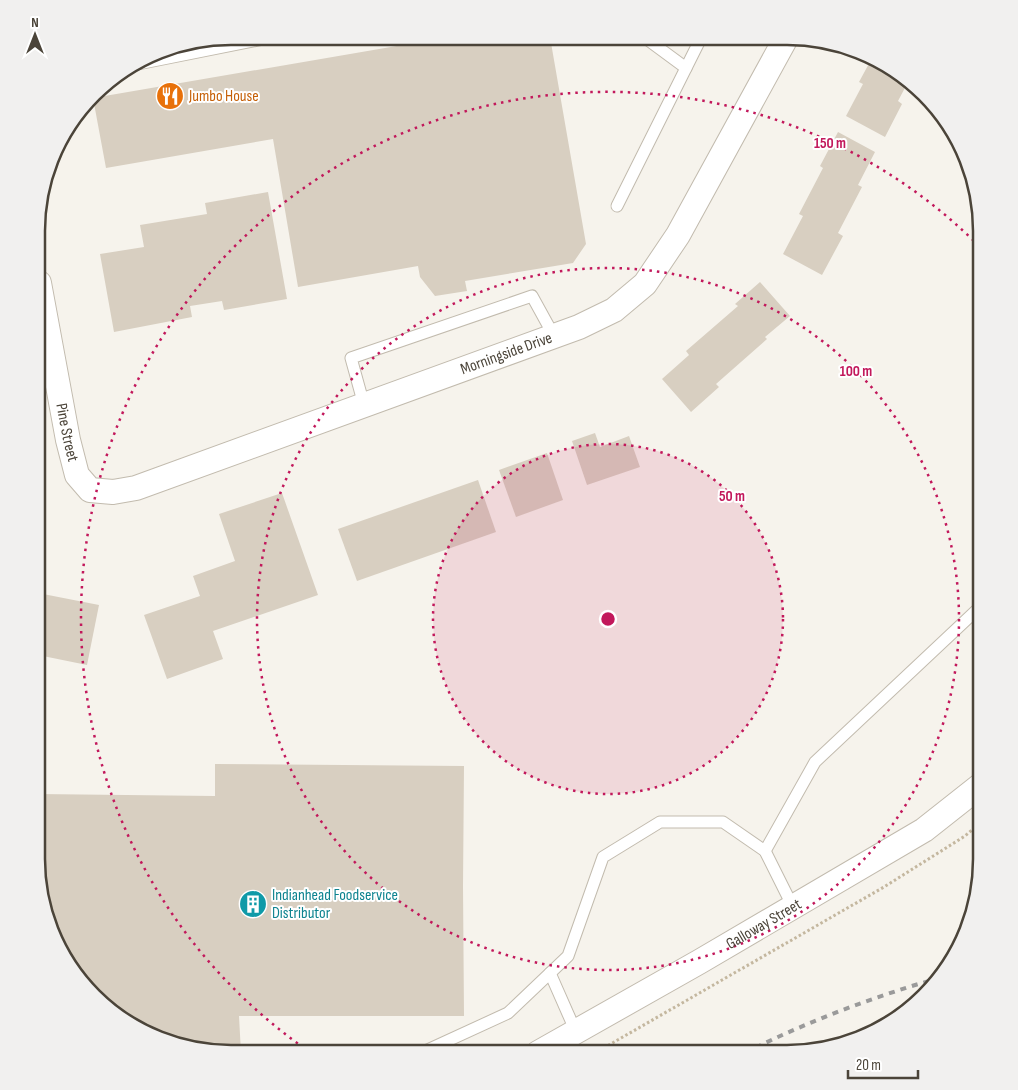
<svg xmlns="http://www.w3.org/2000/svg" width="1018" height="1090" viewBox="0 0 1018 1090" font-family="'Sofia Sans Condensed',sans-serif">
<style>
.park{fill:url(#park-tufts)}
.building{fill:#d8cfc1}
.lines{fill:none;stroke-linecap:round;stroke-linejoin:round}
.lane-casing{stroke:#c2bbae;stroke-width:13}
.street-casing{stroke:#c2bbae;stroke-width:26}
.path{stroke:#c4b79f;stroke-width:3;stroke-dasharray:2.5 2.5;stroke-linecap:butt}
.lane{stroke:#fff;stroke-width:11}
.street{stroke:#fff;stroke-width:24}
.rail{stroke:#9a9a9a;stroke-width:4;stroke-dasharray:6 6;stroke-linecap:butt}
.ring{fill:none;stroke:#c2185b;stroke-width:2.5;stroke-dasharray:2.5 5}
.labels{text-anchor:middle;dominant-baseline:central;stroke-width:4;stroke-linejoin:round;paint-order:stroke}
.food-label{font-size:16px;fill:#c56008;stroke:#fff;text-anchor:start}
.street-label{font-size:16px;fill:#4b4439;stroke:#fff}
.culture-label{font-size:16px;fill:#0d838f;stroke:#fff;text-anchor:start}
.rim{fill:none;stroke:#4b4439;stroke-width:2.5}
.centre{fill:#c2185b;stroke:#fff;stroke-width:2.5}
.ring-label{font-size:15px;text-anchor:middle;font-weight:bold;fill:#c2185b;stroke:#fff;stroke-width:4;stroke-linejoin:round;paint-order:stroke}
</style>
<defs>
<pattern id="park-tufts" width="24" height="20" patternUnits="userSpaceOnUse" patternTransform="scale(1.25)"><rect width="24" height="20" fill="#d2eab5"/><path d="M3 7l-1-3M5 7V3M7 7l1-3M15 17l-1-3M17 17v-4M19 17l1-3" fill="none" stroke="#b6ca9c"/></pattern>
</defs>
<rect width="100%" height="100%" fill="#f6f3ec"/>
<path class="park" d="M900 1016 896 1021 850 1043 794 1053Z"/>
<g class="building">
<path d="M449 37H550L586 244 573 263 465 281 467 291 435 296 420 277 418 266 298 287 273 139 106 168 93 98Z"/>
<path d="M872 58 885 62 907 84 898 101 902 104 885 137 846 116 863 84 859 82Z"/>
<path d="M838 132 875 152 858 185 862 187 838 233 843 236 822 275 783 254 803 216 799 214 823 168 820 166Z"/>
<path d="M268 192 287 299 224 310 222 301 190 306 192 317 114 332 100 254 144 247 140 225 207 214 205 203Z"/>
<path d="M760 282 790 316 765 337 767 339 716 384 719 387 691 412 662 379 689 355 686 351 738 306 735 304Z"/>
<path d="M595 433 600 447 629 436 640 467 587 485 572 441Z"/>
<path d="M547 453 563 500 516 517 499 470Z"/>
<path d="M478 480 496 532 357 581 338 529Z"/>
<path d="M282 493 318 595 213 631 223 659 167 679 144 615 200 596 193 576 235 561 219 514Z"/>
<path d="M38 593 99 605 87 665 38 655Z"/>
<path d="M215 764 464 766 463 886 464 1016H239L241 1053H218L134 1028 69 968 47 922 37 872V794L215 796Z"/>
</g>
<g class="lines">
<g class="lane-casing">
<g id="lane">
<path d="M644 37 686 68"/>
<path d="M138 64 278 36"/>
<path d="M617 206 701 38"/>
<path d="M39 366 54 364"/>
<path d="M364 405 351 358 532 296 554 336"/>
<path d="M765 851 815 762 981 606"/>
<path d="M550 973 576 1032"/>
<path d="M421 1053 508 1013 568 956 603 857 660 822H723L765 851 793 907"/>
</g>
</g>
<g class="street-casing">
<g id="street">
<path id="s1" d="M39 283 68 440 77 475 90 490 113 492 136 488 579 327 614 310 645 284 678 235 786 38"/>
<path id="s2" d="M538 1053 699 962 924 830 981 785"/>
</g>
</g>
<g class="path">
<path d="M975 827 981 831"/>
<path d="M595 1053 884 887 965 836 981 822"/>
</g>
<use href="#lane" class="lane"/>
<use href="#street" class="street"/>
<path class="rail" d="M745 1053C780 1035 816 1020 853 1006 879 997 906 987 933 980"/>
</g>
<circle cx="608" cy="619" r="175" fill="#c2185b" fill-opacity=".12"/>
<g class="ring">
<circle cx="608" cy="619" r="175"/>
<circle cx="608" cy="619" r="351"/>
<path d="M310 1052A526 526 0 1 1 980 247"/>
</g>
<defs>
<g id="restaurant-disc" transform="scale(1.4375)"><circle r="9.5" fill="#e8710a" stroke="#fff"/><path d="M-5-6h1v4h1v-4h1v4h1v-4h1v5L-1.5 .5V6h-2V.5L-5-1ZM5-6V6H3V1.5H1.5Q1.5-4 5-6Z" fill="#fff"/></g>
<g id="building-disc" transform="scale(1.4375)"><circle r="9.5" fill="#0f9aa8" stroke="#fff"/><path d="M-4-6H4V6H1V3H-1V6H-4ZM-2.5-4.3h1.7v1.8h-1.7ZM.8-4.3h1.7v1.8H.8ZM-2.5-1h1.7V.8h-1.7ZM.8-1h1.7V.8H.8Z" fill="#fff"/></g>
</defs>
<g fill-rule="evenodd">
<use href="#restaurant-disc" x="170" y="96"/>
<use href="#building-disc" x="253" y="904"/>
</g>
<g class="labels">
<g class="food-label">
<text x="189" y="96">Jumbo House</text>
</g>
<g class="street-label">
<text stroke="none"><textPath href="#s1" startOffset="656">Morningside Drive</textPath></text>
<text stroke="none"><textPath href="#s1" startOffset="152">Pine Street</textPath></text>
<text stroke="none"><textPath href="#s2" startOffset="260">Galloway Street</textPath></text>
</g>
<g class="culture-label">
<text x="272" y="895">Indianhead Foodservice<tspan x="272" dy="18">Distributor</tspan></text>
</g>
</g>
<path d="M0 0H1018V1090H0ZM231 45H787A186 186 0 0 1 973 231V859A186 186 0 0 1 787 1045H231A186 186 0 0 1 45 859V231A186 186 0 0 1 231 45Z" fill="#f1f0ef" fill-rule="evenodd"/>
<path class="rim" d="M231 45H787A186 186 0 0 1 973 231V859A186 186 0 0 1 787 1045H231A186 186 0 0 1 45 859V231A186 186 0 0 1 231 45Z"/>
<circle cx="608" cy="619" r="8" class="centre"/>
<g class="ring-label">
<text x="830" y="148">150 m</text>
<text x="856" y="376">100 m</text>
<text x="732" y="501">50 m</text>
</g>
<g transform="translate(35 35)" stroke="#ffffff" stroke-width="4" paint-order="stroke">
<path d="M0-4L9 19L0 12L-9 19Z" fill="#4b4439"/>
<text y="-8" font-size="14" font-weight="bold" text-anchor="middle" fill="#4b4439">N</text>
</g>
<path d="M848 1070v8h70v-8" fill="none" stroke="#4b4439" stroke-width="2.5"/>
<text x="856" y="1070" font-size="15" fill="#4b4439" stroke="#ffffff" stroke-width="4" paint-order="stroke">20 m</text>
</svg>
